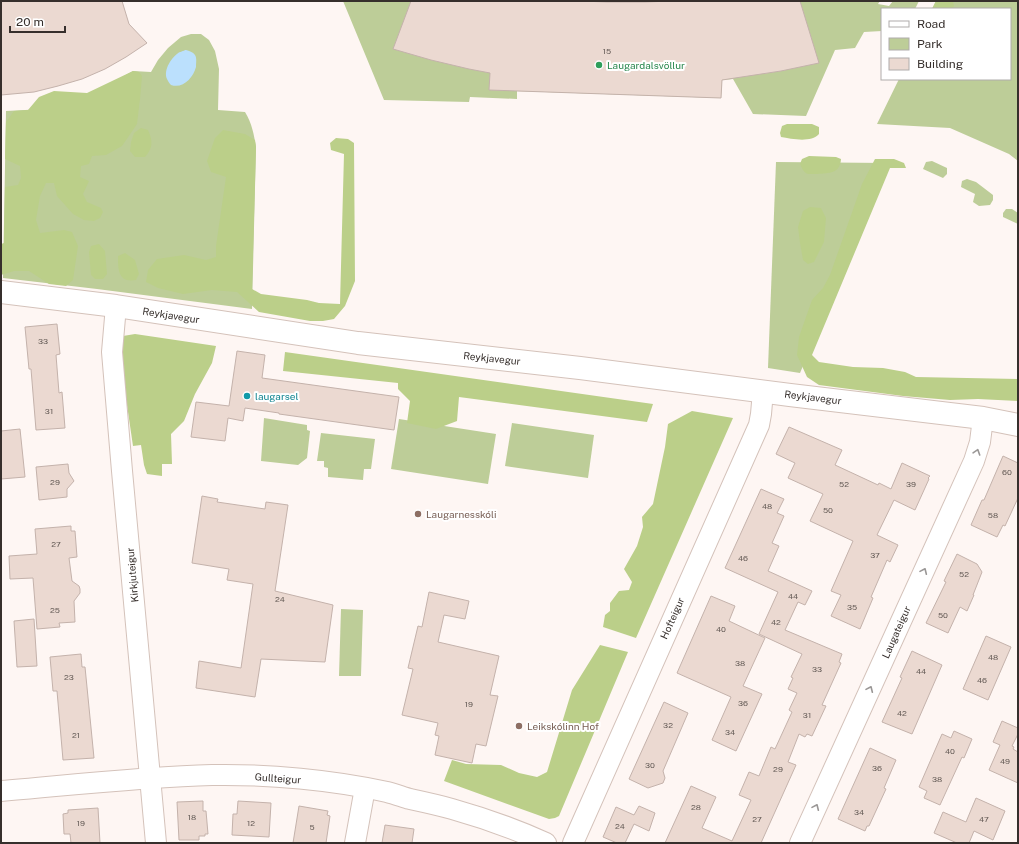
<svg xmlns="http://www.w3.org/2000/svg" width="1019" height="844" viewBox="0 0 1019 844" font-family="'Public Sans',sans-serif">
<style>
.green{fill:#bdcd98}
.forest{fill:#bbcf89}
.water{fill:#bbe0fd}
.building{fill:#ebd9d1;stroke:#c4b2ab}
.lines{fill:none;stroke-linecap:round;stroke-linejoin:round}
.street-casing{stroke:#d4c2ba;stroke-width:22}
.secondary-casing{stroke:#d4c2ba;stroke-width:24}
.street{stroke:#fff;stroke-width:20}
.secondary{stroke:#fff;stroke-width:22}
.oneway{stroke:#9a9796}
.leisure-dot{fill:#2e9e5b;stroke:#fff;stroke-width:1.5}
.culture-dot{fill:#0f9aa8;stroke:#fff;stroke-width:1.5}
.education-dot{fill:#8d6e63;stroke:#fff;stroke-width:1.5}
.labels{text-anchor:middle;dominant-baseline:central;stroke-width:4;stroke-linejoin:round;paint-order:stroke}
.number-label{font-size:8px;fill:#635a55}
.leisure-label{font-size:10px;fill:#27864d;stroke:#fff;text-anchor:start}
.street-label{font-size:10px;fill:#362f2c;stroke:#fff}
.culture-label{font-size:10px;fill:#0d838f;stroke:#fff;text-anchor:start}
.education-label{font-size:10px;fill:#785e54;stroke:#fff;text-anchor:start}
</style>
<rect width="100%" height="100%" fill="#fef6f3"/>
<g class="green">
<path d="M343 1H880L878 4 889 6 893 1H919L915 9H882V31L864 32 855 48 835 50 806 116 753 114 733 79 722 80 721 98 517 91V99L470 97 469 102 384 100Z"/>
<path d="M936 1H1018V161L1009 154 950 128 877 124 899 79H1010V9H932Z"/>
<path d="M191 34H201L209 40 215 51 219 69 218 110 245 112C252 123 254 135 256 147L252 309 97 289 3 278 6 111 44 109 76 103 133 71 151 72 158 60 168 48 181 37Z"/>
<path d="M932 161 947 168V174L943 178 923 169 926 162Z"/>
<path d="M776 162 888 163 800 373 768 368Z"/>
<path d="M967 179 976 182 993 195V200L990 205 979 206 973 202 975 194 961 187 962 181Z"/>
<path d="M1006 209H1012L1018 213V224L1003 217V213Z"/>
<path d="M264 418 307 425V430L310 431 307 458 298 465 261 461Z"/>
<path d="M399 419 496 434 488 484 391 469Z"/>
<path d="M512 423 594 435 588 478 505 466Z"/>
<path d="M321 433 375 439 371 469H364L363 480 328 477V468L324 467V461H317Z"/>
<path d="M341 609 363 610 361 676H339Z"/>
</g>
<g class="forest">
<path d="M936 1H953L954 6 952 9H932Z"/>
<path d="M133 71 139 72 142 76 140 99 137 124 122 146 106 155 92 156 89 164 81 166 80 177 89 181 83 194 87 202 101 208 103 212 100 218 94 221 84 220 73 214 57 196 54 183H46L40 196 36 220 40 233 64 230 72 232 78 246 73 280 66 286 49 284 29 271H14L1 275V244L4 243 5 187 18 185 21 178 20 166 5 159 6 122 14 111 28 110 39 97 54 91 87 93Z"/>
<path d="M787 124H812L819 127V134C811 143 792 139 781 137L780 133 782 126Z"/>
<path d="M141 128 148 130C153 141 153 148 145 157H135L130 151 131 142 134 133Z"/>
<path d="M223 130 245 134 255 140 256 147 252 289 261 294 307 300 319 303 340 304 344 154 331 150 330 143 336 138 348 139 354 143 355 281 345 306 334 319 323 321H310L259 312 237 292 212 290 183 294 158 288 146 282 148 270 157 259 184 255 206 260 216 257V246L226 177 211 172 207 161 215 138Z"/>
<path d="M809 156 836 157 841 159C840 174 829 173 817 174 815 174 811 174 808 174 803 172 802 168 800 164L802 159Z"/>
<path d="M875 159H894L904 163 906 168H890L812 355 819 362 853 367 883 368 905 372 916 377 1018 379V401L978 399 950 400 903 396 819 385 807 377 797 355 799 337 812 300 823 288 830 275 862 184Z"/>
<path d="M810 207 821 208 826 218 824 242 814 262 808 264 803 260 800 243 798 227 803 211Z"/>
<path d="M99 244 105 251 107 274 103 279H95L91 275 89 252 91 246Z"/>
<path d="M125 253 135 260 139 274 136 280C118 283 118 270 118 256Z"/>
<path d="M135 334 216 346 212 363 195 394 184 421 171 434 172 464H162V476L147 474 144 465 141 445 133 446 117 337Z"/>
<path d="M285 352 653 404 647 422 459 397 457 421 436 429 407 423 410 401 398 389V383L283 371Z"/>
<path d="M692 411 733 418 636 638 603 627 605 615 610 611V603L619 591 629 590 632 582 624 569 637 546 643 527 642 517 653 504 665 447 668 424Z"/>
<path d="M600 645 628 652 559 816 555 818 549 819 444 781 452 760 466 764 501 765 519 773 537 777 547 772 572 690Z"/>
</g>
<path class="water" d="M186 50C189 51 193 52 195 55 197 58 196 63 196 67 193 78 183 89 171 85 169 83 168 81 167 79 163 70 172 56 180 52 181 52 185 50 186 50Z"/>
<g class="building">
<path d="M1 1H122L129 24 147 43 126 57 105 69 82 79 58 86 34 92 1 95Z"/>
<path d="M411 1H581L607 2H645L671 1H800L819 63 781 71 722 80 721 98 489 90 490 73 469 69 431 60 393 49Z"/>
<path d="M57 324 60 354 56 355 59 393 62 392 65 428 36 430 31 369H29L25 327Z"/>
<path d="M237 351 265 355 262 378 399 397 394 430 279 414V413L245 408 243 421 228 418 225 441 191 437 196 402 229 406Z"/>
<path d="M789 427 842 450 835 465 878 485 879 483 891 489 902 463 930 476 928 478 929 479 915 510 894 500 877 535 898 545 890 562 887 560 871 597 873 598 860 629 831 616 841 595 831 591 853 541 810 521 823 494 788 478 795 463 776 454Z"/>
<path d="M20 429 25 477 1 479V431Z"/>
<path d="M1003 456 1018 463V498L1005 526 1003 525 997 537 971 525 982 500H984Z"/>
<path d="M68 464 69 473 74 481 67 489V497L39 500 36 467Z"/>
<path d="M761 489 784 499 777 513 784 516 772 543 779 546 768 571 812 591 805 605 798 602 785 630 842 654 839 662 841 663 822 705 826 706 812 736 807 734 805 737 799 734 788 762 796 765 761 843H665L691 786 716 797 702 828 732 841 751 800 739 795 749 772 759 776 771 747 775 749 792 712 789 710 797 693 788 689 793 678 791 677 802 654 759 634 778 592 725 568Z"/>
<path d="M202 496 218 499 217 502 265 509 266 502 288 505 275 591 333 605 325 662 261 659 255 697 196 688 199 661 241 668 253 584 227 580 229 569 192 563Z"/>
<path d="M71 526V531H75L77 557 69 558 72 581 79 586 80 589V593L74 601 75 622 59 623 60 627 37 629 33 578 10 579 9 556 37 554 35 529Z"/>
<path d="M957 554 977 564 982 572 973 595H974L967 611 960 607 948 633 926 623 946 582 944 581Z"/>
<path d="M429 592 469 601 465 619 444 615 438 642 499 656 490 695 498 696 486 746 476 744 472 763 435 755 439 736 435 735 438 723 402 715 413 669 408 668 418 626 422 627Z"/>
<path d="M711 596 735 606 729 621 765 638 743 686 762 694 736 751 712 740 731 697 677 673Z"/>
<path d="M34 619 37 666 17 667 14 621Z"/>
<path d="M986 636 1011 647 988 700 963 689Z"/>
<path d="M912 651 942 665 912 734 882 722 902 678 900 677Z"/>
<path d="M81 654 82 667H85L94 758 63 760 57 691H53L50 657Z"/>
<path d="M664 702 688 713 663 771 665 778 663 783 648 788 629 779Z"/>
<path d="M1002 721 1018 728V734L1012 746 1014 747 1013 749 1018 752V783L989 770 1000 745 993 742Z"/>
<path d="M954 731 972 739 964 758 962 757 940 805 924 798 927 791 919 787 942 734 951 738Z"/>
<path d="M870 748 896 760 884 788 886 789 869 826H867L865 831 838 819Z"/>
<path d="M976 798 1005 811 993 840 974 831 969 843H957L934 833 943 812 966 822Z"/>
<path d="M203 801V811H206L208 834H205V836H199V840H179L177 802Z"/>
<path d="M238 801 271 803 269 837 232 835 233 814H237Z"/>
<path d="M299 806 328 811 327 815 330 816 326 843H293Z"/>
<path d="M639 806 655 813 649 831 634 824 625 843H617L603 837 616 807 634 815Z"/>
<path d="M98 808 100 843H71L70 834H64L63 814 68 813V810Z"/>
<path d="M385 825 414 829 412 843H382Z"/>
</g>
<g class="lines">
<g class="street-casing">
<g id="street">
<path d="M116 306 112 352 122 471 156 843"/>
<path d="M1 791C71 785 142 777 212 775 268 774 333 780 387 792 395 794 403 797 410 799 424 802 438 805 452 809 484 818 515 829 546 843"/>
<path d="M355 843 365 788"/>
<path d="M573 843 759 425 761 414 763 391"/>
<path d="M800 843 974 461 980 442 983 418"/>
</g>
</g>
<g class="secondary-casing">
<path id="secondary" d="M1 292 116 306 358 343 580 368 790 395 983 418 1018 425"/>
</g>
<use href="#street" class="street"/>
<use href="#secondary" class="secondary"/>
</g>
<defs><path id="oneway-chevron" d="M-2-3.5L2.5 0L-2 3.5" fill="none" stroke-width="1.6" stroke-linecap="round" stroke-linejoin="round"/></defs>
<g class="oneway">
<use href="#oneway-chevron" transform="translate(977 452) rotate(-72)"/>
<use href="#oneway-chevron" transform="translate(924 571) rotate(-66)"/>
<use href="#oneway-chevron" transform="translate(870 689) rotate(-66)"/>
<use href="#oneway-chevron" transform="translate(816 807) rotate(-66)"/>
</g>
<circle class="leisure-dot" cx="599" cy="65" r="4"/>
<circle class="culture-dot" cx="247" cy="396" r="4"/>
<g class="education-dot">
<circle cx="418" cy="514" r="4"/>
<circle cx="519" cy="726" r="4"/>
</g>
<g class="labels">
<g class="number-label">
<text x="607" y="51">15</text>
<text x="43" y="341">33</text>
<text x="49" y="411">31</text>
<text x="1007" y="472">60</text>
<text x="55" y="482">29</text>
<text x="844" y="484">52</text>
<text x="911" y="484">39</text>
<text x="767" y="506">48</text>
<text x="828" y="510">50</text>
<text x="993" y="515">58</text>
<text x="56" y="544">27</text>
<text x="875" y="555">37</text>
<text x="743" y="558">46</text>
<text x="964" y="574">52</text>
<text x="793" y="596">44</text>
<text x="280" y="599">24</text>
<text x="852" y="607">35</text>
<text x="55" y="610">25</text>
<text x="943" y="615">50</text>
<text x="776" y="622">42</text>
<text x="721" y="629">40</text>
<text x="993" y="657">48</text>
<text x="740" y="663">38</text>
<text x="817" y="669">33</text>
<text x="921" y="671">44</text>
<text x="69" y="677">23</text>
<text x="982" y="680">46</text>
<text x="743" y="703">36</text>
<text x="469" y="704">19</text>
<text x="902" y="713">42</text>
<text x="807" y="715">31</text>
<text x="668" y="725">32</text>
<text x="730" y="732">34</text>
<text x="76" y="735">21</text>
<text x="950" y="751">40</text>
<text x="1005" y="761">49</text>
<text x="650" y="765">30</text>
<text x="877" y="768">36</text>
<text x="778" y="769">29</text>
<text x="937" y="779">38</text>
<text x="696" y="807">28</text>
<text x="859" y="812">34</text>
<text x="192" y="817">18</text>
<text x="757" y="819">27</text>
<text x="984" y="819">47</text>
<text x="81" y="823">19</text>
<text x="251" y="823">12</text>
<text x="620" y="826">24</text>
<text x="312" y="827">5</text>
</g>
<g class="leisure-label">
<text x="607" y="65">Laugardalsvöllur</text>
</g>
<g class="street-label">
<text transform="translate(171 315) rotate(9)">Reykjavegur</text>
<text transform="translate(492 358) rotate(6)">Reykjavegur</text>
<text transform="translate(813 397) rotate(7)">Reykjavegur</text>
<text transform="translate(132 575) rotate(-95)">Kirkjuteigur</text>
<text transform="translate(672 618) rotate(-66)">Hofteigur</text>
<text transform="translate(896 632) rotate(-66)">Laugateigur</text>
<text transform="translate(278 778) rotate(4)">Gullteigur</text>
</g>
<g class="culture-label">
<text x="255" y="396">laugarsel</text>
</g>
<g class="education-label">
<text x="426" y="514">Laugarnesskóli</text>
<text x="527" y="726">Leikskólinn Hof</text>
</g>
</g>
<rect width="1019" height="844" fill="none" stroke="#362f2c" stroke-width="4"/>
<rect x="881" y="8" width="130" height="72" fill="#ffffff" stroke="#afacab"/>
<rect x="889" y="21" width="20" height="6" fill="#ffffff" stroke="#afacab"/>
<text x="917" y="28" font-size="12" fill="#362f2c">Road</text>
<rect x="889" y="38" width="20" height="12" fill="#bdcd98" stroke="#afacab"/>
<text x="917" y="48" font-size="12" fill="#362f2c">Park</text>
<rect x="889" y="58" width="20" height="12" fill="#ebd9d1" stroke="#afacab"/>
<text x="917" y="68" font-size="12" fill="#362f2c">Building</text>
<path d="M10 26v6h55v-6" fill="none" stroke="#362f2c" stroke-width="2"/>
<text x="16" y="26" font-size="12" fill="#362f2c" stroke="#ffffff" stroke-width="3" paint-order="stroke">20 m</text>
</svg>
